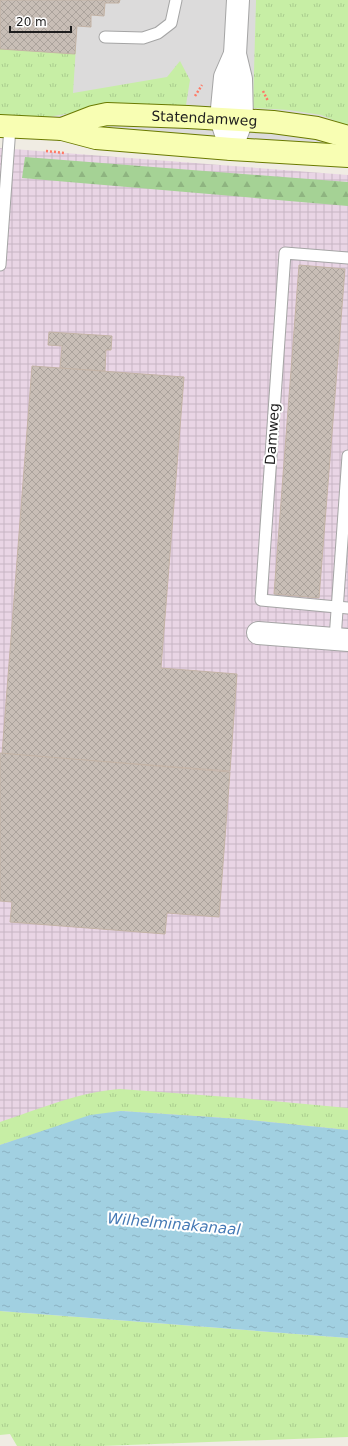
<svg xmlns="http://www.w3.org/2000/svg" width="348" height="1446" viewBox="0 0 348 1446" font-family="'DejaVu Sans',sans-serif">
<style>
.residential{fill:#dcdbdb}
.industrial{fill:url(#industrial-grid)}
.grass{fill:url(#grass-tufts)}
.forest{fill:url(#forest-firs)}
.water{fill:url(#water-ripples)}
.building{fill:url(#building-cross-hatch);stroke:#c3b3a5}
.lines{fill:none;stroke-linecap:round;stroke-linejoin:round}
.service-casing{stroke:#a5a5a5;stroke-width:13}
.minor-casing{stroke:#a5a5a5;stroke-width:24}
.secondary-casing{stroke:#6a7a00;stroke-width:24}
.path{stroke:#ff7965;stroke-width:2.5;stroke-dasharray:2 2;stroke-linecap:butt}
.service{stroke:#fff;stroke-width:11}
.minor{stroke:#fff;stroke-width:22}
.secondary{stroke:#f8feb3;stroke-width:22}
.labels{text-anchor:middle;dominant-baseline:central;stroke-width:4;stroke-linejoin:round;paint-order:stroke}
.street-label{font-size:14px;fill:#1e1e1e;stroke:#fff}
.water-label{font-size:15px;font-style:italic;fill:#4479b5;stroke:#fff}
</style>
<defs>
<pattern id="industrial-grid" width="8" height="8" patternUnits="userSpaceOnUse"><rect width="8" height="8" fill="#e9d5e5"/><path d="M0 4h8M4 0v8" fill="none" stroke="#c7b6c4"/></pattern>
<pattern id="grass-tufts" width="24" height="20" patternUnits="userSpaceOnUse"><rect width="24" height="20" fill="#c7eea5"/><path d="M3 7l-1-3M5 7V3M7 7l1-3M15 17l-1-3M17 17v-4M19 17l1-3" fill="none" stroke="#aacc8e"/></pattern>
<pattern id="forest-firs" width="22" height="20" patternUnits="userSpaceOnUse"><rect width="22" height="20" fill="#a5d295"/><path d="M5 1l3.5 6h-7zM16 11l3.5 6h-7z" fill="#8eb480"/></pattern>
<pattern id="water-ripples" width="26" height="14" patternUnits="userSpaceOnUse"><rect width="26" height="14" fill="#a1d0e1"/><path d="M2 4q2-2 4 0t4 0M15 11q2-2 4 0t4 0" fill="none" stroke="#8ab2c1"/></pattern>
<pattern id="building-cross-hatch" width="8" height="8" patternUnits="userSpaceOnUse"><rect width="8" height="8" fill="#c8beb6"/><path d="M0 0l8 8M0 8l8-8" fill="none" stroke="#aba39c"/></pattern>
</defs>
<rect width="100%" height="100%" fill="#f0ece3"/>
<path class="residential" d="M0 0H348V163L0 135Z"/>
<path class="industrial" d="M0 148 348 175V1252L0 1221Z"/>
<g class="grass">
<path d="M256 0H348V126L321 115 289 110 253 108Z"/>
<path d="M0 43 76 46 73 93 167 77 180 61 190 80 185 111 95 109 48 117 31 118 0 115Z"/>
<path d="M120 1089 241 1098 348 1108V1130L239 1119 121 1111 90 1116 0 1145V1122C39 1109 79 1092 120 1089Z"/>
<path d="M0 1311 348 1338V1437L101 1446H17L10 1434 0 1435Z"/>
</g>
<path class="forest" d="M25 157 348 182V206L22 178Z"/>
<path class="water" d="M121 1111 239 1119 348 1130V1338L0 1311V1145L90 1115Z"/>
<g class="building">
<path d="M0 0H120L119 3H105L104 16 91 15V27L77 26 75 54 0 49Z"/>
<path d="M299 265 345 269 319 598 274 594Z"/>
<path d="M49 332 112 336 111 350H106L105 371 60 368 62 346 48 345Z"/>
<path d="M32 366 184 377 161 668 237 674 230 771 2 754Z"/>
<path d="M0 753 230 772 219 917 167 913 165 934 10 922 12 902 0 901Z"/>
</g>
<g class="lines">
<g class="service-casing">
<g id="service">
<path d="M105 37 143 38 158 33 171 23 176 0"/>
<path d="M348 258 285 253 261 600 348 608"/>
<path d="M0 265 10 127"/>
<path d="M335 639 348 456"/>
</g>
</g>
<g class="minor-casing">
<g id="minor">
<path d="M227 137 221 119 225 77 235 54"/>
<path d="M231 149 242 120 241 79 235 54 238 0"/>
<path d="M258 633 348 640"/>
</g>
</g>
<g class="secondary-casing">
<g id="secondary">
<path d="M0 126 62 129 96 138 231 149 348 156"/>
<path id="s1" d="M62 129 93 117 107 114 188 117 273 122 317 128 348 137"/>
</g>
</g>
<g class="path">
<path d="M263 91 268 101"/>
<path d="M195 96 202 85"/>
<path d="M46 151 65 153"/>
</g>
<use href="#service" class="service"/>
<use href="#minor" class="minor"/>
<use href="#secondary" class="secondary"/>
</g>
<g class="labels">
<g class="street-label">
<text stroke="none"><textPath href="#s1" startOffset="145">Statendamweg</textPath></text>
<text transform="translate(272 434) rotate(-86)">Damweg</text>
</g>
<g class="water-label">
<text transform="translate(174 1224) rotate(5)">Wilhelminakanaal</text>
</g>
</g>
<path d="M10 26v6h61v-6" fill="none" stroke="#1e1e1e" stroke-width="2"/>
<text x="16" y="26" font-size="12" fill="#1e1e1e" stroke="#ffffff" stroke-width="3" paint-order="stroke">20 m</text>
</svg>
